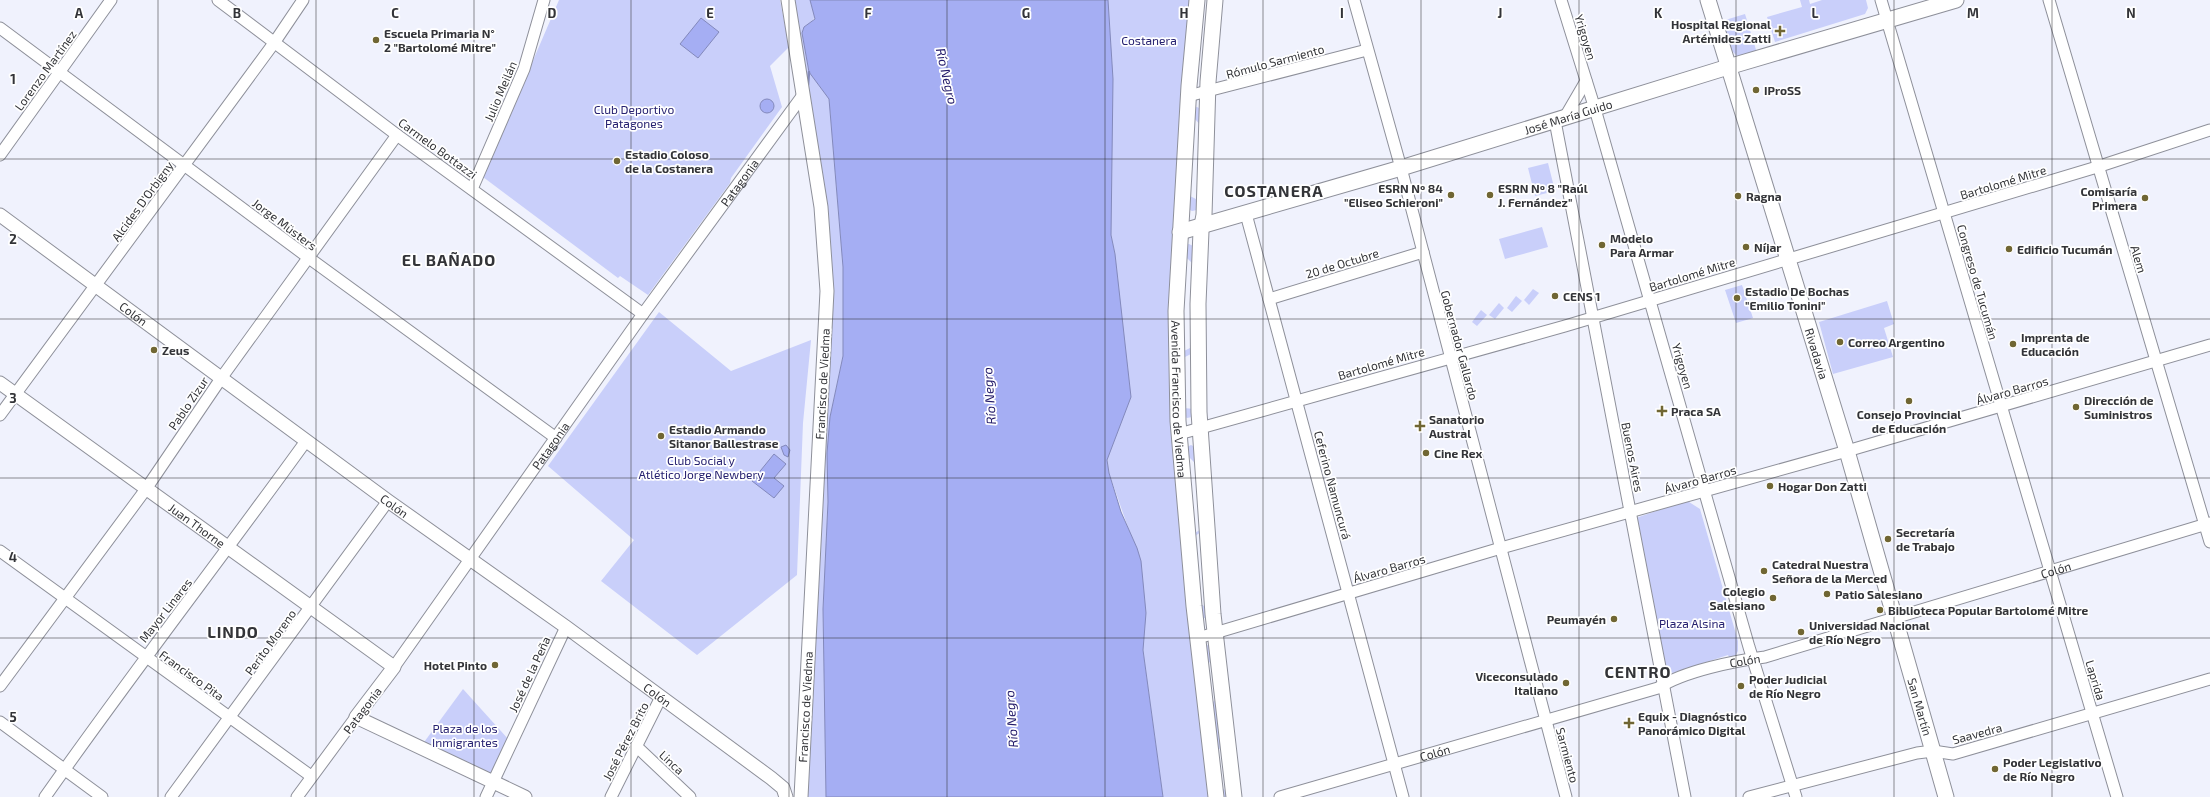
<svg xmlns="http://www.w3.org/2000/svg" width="2210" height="797" viewBox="0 0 2210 797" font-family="'Exo 2',sans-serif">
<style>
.green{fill:#c9cffa}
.water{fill:#a5aef3;stroke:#8389bb}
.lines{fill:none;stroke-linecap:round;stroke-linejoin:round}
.stream{stroke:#8389bb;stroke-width:2.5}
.minor-casing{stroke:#8e909a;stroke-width:13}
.tertiary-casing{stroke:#8e909a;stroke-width:15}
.secondary-casing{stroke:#8e909a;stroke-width:17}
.minor{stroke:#fff;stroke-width:11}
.tertiary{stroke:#fff;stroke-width:13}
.secondary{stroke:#fff;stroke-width:15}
.grid{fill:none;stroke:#333438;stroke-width:1;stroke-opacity:0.55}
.poi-dot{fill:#706633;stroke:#fff;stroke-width:1.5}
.labels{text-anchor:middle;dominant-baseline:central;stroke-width:3.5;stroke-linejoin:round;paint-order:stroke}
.poi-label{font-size:12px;font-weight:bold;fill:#333438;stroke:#fff;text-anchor:start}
.street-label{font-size:12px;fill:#333438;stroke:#fff}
.park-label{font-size:12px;fill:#272271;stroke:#fff}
.water-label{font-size:13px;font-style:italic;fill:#221a69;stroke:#fff}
.district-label{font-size:16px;font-weight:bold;letter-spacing:1px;fill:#333438;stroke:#fff}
.grid-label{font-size:13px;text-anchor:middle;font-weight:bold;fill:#333438;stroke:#fff;stroke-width:3.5;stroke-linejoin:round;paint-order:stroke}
</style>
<rect width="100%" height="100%" fill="#f0f2fd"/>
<g class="green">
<path d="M559 0H780L789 47 770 66 782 107 731 178 730 183 648 295 620 276 618 278 483 177Z"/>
<path d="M794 0H810C815 16 819 18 804 27L802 33 809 72 829 98 843 267V356L830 417 827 453 828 502 823 609 826 797H805L833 295 827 206Z"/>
<path d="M1088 0H1192L1172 311 1210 797H1163L1143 650 1145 607 1131 536 1109 473 1107 459 1115 254 1111 235Z"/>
<path d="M1800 0H1809L1810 4 1822 0H1866L1868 8 1865 14 1775 42 1767 17 1802 7Z"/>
<path d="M1745 14 1757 53 1737 56 1731 50 1722 21Z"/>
<path d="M1197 107 1201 109 1203 128 1194 118 1190 196 1200 201 1197 210 1192 211 1188 209 1193 108Z"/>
<path d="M1548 163 1555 191 1535 196 1528 168Z"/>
<path d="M1542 227 1548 247 1505 259 1499 239Z"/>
<path d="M1189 244 1193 246V353L1183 358 1184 408 1194 409 1192 417 1187 418 1183 415 1180 353 1190 348 1192 263 1182 253 1185 245Z"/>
<path d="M1742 285 1753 318 1736 323 1725 290Z"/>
<path d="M1533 289 1539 293 1529 305 1524 300Z"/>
<path d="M1516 296 1522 301 1512 312 1507 308Z"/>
<path d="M1887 301 1894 324 1884 328 1893 357 1833 374 1819 322Z"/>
<path d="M1499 303 1504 308 1495 319 1489 315Z"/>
<path d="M1481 310 1487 315 1477 326 1472 322Z"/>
<path d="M659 312 731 371 811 340 803 423 797 575 697 655 601 581 634 540 548 466Z"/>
<path d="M1191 445 1195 447 1202 531 1194 537 1200 603 1210 611 1208 618H1201L1192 535 1201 529 1196 464 1186 454 1187 447Z"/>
<path d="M1682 502H1689L1700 509 1738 641V651L1735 657 1730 659 1728 655 1673 673 1664 670 1636 518Z"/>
<path d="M1208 645 1212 647 1224 745 1217 751 1222 788 1231 795V797H1220L1209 706 1217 698 1214 666 1203 657 1204 647Z"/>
<path d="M463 689 509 740 491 775 422 745Z"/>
</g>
<g class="water">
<path d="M810 0H1108L1113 79 1111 235 1115 254 1131 397 1107 460 1109 473 1121 512 1137 548 1141 561 1146 613 1143 650 1163 797H826L823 609 828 502 827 453 830 417 843 356V267L829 99 809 72 802 33 804 27 815 19Z"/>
<path d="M701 18 719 32 698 58 680 44Z"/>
<circle cx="767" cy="106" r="7"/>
<path d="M786 445 790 450 788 457 784 455 781 447Z"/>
<path d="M774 454 786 464 774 478 784 486 774 498 752 481Z"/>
</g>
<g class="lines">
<path class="stream" d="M808 85 809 72"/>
<g class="minor-casing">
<g id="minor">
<path d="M218 0 397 135 643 314"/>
<path d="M1354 0 1401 168 1566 797"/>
<path d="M1561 0 1595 109 1749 647 1796 797"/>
<path d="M1881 0 2117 797"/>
<path d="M2049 0 2210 542"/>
<path d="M0 28 309 258 556 438"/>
<path d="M1188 96 1367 50"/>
<path d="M1565 117 1586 81"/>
<path d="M1555 121 1685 797"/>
<path d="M0 155 111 0"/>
<path d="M472 189 524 69 544 0"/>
<path d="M1246 214 1403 797"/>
<path d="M1269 299 1423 252"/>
<path d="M0 415 274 43 303 0"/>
<path d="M1179 434 1565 326 2097 167 2210 130"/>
<path d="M0 551 311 776"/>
<path d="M1198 638 1501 548 1847 451 2210 345"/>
<path id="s1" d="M394 667 643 314 803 95"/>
<path d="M0 686 146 489 222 377 397 135"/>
<path d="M0 722 102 797"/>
<path d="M636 746 690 797"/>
<path d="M45 797C130 676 220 560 306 441"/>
<path d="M171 797 388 501"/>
<path d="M297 797 356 717"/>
<path d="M486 797 566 627"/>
<path d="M611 797 661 697"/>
<path id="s2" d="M1280 797 1658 688C1684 671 1734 661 1765 657L2210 523"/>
<path d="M1749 797 1917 753 1933 751 1953 754 2210 679"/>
</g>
</g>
<g class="tertiary-casing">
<g id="tertiary">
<path d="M788 0 821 207 827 291 801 797"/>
<path id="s3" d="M0 215 388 501 566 627 771 778 783 788 786 797"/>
<path id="s4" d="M0 383 394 667 356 717 525 797"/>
</g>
</g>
<g class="secondary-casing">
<g id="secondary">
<path id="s5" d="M1197 0 1189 86 1176 311 1178 421 1194 606 1216 797"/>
<path d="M1215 0 1208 82 1204 215 1201 231 1198 304 1199 412 1213 614 1234 797"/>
<path id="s6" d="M1708 0 1847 451 1946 797"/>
<path id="s7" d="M1180 232 1401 168 1728 67 1956 0"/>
</g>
</g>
<use href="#minor" class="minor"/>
<use href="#tertiary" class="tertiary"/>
<use href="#secondary" class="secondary"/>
</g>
<path class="grid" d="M158 0V797M316 0V797M474 0V797M631 0V797M789 0V797M947 0V797M1105 0V797M1263 0V797M1421 0V797M1579 0V797M1736 0V797M1894 0V797M2052 0V797M0 159H2210M0 319H2210M0 478H2210M0 638H2210"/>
<g class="poi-dot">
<path d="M1778 25h4v4h4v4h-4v4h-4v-4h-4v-4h4z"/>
<circle cx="376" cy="40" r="4"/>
<circle cx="1756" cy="90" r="4"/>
<circle cx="617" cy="161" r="4"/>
<circle cx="1451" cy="195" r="4"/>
<circle cx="1490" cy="195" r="4"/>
<circle cx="1738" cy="196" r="4"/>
<circle cx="2145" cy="198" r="4"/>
<circle cx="1602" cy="245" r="4"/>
<circle cx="1746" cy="247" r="4"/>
<circle cx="2009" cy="249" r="4"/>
<circle cx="1555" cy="296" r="4"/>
<circle cx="1737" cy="298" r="4"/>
<circle cx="1840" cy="342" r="4"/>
<circle cx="2013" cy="344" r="4"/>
<circle cx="154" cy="350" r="4"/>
<circle cx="1909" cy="401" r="4"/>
<circle cx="2076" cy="407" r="4"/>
<path d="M1660 405h4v4h4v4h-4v4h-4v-4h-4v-4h4z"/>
<path d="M1418 420h4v4h4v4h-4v4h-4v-4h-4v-4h4z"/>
<circle cx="661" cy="436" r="4"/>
<circle cx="1426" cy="453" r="4"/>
<circle cx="1770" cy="486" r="4"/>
<circle cx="1888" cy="539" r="4"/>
<circle cx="1764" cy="571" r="4"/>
<circle cx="1827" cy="594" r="4"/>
<circle cx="1773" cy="598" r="4"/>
<circle cx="1880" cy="610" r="4"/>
<circle cx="1614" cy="619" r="4"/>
<circle cx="1801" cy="632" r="4"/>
<circle cx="495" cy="665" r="4"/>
<circle cx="1566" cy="683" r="4"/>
<circle cx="1741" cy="686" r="4"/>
<path d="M1627 717h4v4h4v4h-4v4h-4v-4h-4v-4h4z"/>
<circle cx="1995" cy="769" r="4"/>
</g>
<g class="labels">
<g class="poi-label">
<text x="1771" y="24" text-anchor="end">Hospital Regional<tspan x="1771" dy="14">Artémides Zatti</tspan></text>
<text x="384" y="33">Escuela Primaria N°<tspan x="384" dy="14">2 "Bartolomé Mitre"</tspan></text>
<text x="1764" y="90">IProSS</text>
<text x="625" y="154">Estadio Coloso<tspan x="625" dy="14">de la Costanera</tspan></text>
<text x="1443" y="188" text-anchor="end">ESRN Nº 84<tspan x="1443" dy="14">"Eliseo Schieroni"</tspan></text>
<text x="1498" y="188">ESRN Nº 8 "Raúl<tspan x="1498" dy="14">J. Fernández"</tspan></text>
<text x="2137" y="191" text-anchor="end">Comisaría<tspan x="2137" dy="14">Primera</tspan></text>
<text x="1746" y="196">Ragna</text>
<text x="1610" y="238">Modelo<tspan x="1610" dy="14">Para Armar</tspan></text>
<text x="1754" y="247">Níjar</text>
<text x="2017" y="249">Edificio Tucumán</text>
<text x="1745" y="291">Estadio De Bochas<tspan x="1745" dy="14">"Emilio Tonini"</tspan></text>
<text x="1563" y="296">CENS 1</text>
<text x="2021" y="337">Imprenta de<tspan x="2021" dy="14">Educación</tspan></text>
<text x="1848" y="342">Correo Argentino</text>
<text x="162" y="350">Zeus</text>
<text x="2084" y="400">Dirección de<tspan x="2084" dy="14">Suministros</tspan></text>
<text x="1671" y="411">Praca SA</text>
<text x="1909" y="414" text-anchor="middle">Consejo Provincial<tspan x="1909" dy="14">de Educación</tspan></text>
<text x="1429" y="419">Sanatorio<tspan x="1429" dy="14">Austral</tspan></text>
<text x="669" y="429">Estadio Armando<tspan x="669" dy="14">Sitanor Ballestrase</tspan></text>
<text x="1434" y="453">Cine Rex</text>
<text x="1778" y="486">Hogar Don Zatti</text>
<text x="1896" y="532">Secretaría<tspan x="1896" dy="14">de Trabajo</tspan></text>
<text x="1772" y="564">Catedral Nuestra<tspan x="1772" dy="14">Señora de la Merced</tspan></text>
<text x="1765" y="591" text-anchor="end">Colegio<tspan x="1765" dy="14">Salesiano</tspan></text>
<text x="1835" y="594">Patio Salesiano</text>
<text x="1888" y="610">Biblioteca Popular Bartolomé Mitre</text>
<text x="1606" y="619" text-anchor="end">Peumayén</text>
<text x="1809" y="625">Universidad Nacional<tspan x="1809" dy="14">de Río Negro</tspan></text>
<text x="487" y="665" text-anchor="end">Hotel Pinto</text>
<text x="1558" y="676" text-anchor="end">Viceconsulado<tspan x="1558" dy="14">Italiano</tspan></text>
<text x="1749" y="679">Poder Judicial<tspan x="1749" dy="14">de Río Negro</tspan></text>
<text x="1638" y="716">Equix - Diagnóstico<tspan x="1638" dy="14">Panorámico Digital</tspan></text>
<text x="2003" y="762">Poder Legislativo<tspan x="2003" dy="14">de Río Negro</tspan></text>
</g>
<g class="street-label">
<text transform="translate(1586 37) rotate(73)">Yrigoyen</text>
<text transform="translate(1275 61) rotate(-15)">Rómulo Sarmiento</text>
<text transform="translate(45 70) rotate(-54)">Lorenzo Martínez</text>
<text transform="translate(500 91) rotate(-67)">Julio Meilán</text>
<text stroke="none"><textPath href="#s7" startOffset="405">José María Guido</textPath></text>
<text transform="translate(438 148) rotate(36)">Carmelo Bottazzi</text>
<text transform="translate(2003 182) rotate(-17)">Bartolomé Mitre</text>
<text stroke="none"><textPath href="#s1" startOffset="595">Patagonia</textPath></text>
<text transform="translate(142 201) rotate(-54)">Alcides D'Orbigny</text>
<text transform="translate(285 224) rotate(37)">Jorge Müsters</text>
<text transform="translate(2139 259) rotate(73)">Alem</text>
<text transform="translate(1342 263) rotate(-17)">20 de Octubre</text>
<text transform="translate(1692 274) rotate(-17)">Bartolomé Mitre</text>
<text transform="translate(1978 282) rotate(74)">Congreso de Tucumán</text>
<text stroke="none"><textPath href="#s3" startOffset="166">Colón</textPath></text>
<text transform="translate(1460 345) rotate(75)">Gobernador Gallardo</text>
<text stroke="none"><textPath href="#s6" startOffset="370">Rivadavia</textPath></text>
<text transform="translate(1381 363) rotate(-16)">Bartolomé Mitre</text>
<text transform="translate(1683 366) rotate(74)">Yrigoyen</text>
<text transform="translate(822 384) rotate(-87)">Francisco de Viedma</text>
<text transform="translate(2012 390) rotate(-16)">Álvaro Barros</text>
<text stroke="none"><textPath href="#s5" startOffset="400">Avenida Francisco de Viedma</textPath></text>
<text transform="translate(188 403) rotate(-56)">Pablo Zizur</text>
<text stroke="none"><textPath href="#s1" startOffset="271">Patagonia</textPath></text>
<text transform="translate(1633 457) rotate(79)">Buenos Aires</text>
<text transform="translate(1700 479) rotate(-16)">Álvaro Barros</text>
<text transform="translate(1333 485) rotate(75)">Ceferino Namuncurá</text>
<text stroke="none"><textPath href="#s3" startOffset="490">Colón</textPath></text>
<text stroke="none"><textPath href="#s4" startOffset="243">Juan Thorne</textPath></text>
<text transform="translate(1389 568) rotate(-16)">Álvaro Barros</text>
<text stroke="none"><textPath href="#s2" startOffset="809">Colón</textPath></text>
<text transform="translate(165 610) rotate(-52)">Mayor Linares</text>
<text transform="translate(270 642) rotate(-54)">Perito Moreno</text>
<text stroke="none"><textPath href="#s2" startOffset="485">Colón</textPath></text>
<text transform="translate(529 674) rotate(-65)">José de la Peña</text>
<text transform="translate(192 675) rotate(36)">Francisco Pita</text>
<text transform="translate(2096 680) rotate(73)">Laprida</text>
<text stroke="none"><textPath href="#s3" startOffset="814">Colón</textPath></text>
<text transform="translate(805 707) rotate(-87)">Francisco de Viedma</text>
<text stroke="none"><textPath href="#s6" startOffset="738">San Martín</textPath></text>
<text transform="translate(362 710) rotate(-53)">Patagonia</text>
<text transform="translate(1977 733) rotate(-15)">Saavedra</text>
<text transform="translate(625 741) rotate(-63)">José Pérez Brito</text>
<text stroke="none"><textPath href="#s2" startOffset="161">Colón</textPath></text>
<text transform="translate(1568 755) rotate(75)">Sarmiento</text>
<text transform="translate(672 762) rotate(43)">Linca</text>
</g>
<g class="park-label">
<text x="1149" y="40">Costanera</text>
<text x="634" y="109">Club Deportivo<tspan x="634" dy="14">Patagones</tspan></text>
<text x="701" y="460">Club Social y<tspan x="701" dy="14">Atlético Jorge Newbery</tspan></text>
<text x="1692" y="623">Plaza Alsina</text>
<text x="465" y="728">Plaza de los<tspan x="465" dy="14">Inmigrantes</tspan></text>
</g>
<g class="water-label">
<text transform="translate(947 76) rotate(77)">Río Negro</text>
<text transform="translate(989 396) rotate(-94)">Río Negro</text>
<text transform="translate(1011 719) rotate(-94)">Río Negro</text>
</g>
<g class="district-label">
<text x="1274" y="190">COSTANERA</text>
<text x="449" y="259">EL BAÑADO</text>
<text x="233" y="631">LINDO</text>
<text x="1638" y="671">CENTRO</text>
</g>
</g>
<g class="grid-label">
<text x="79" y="18">A</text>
<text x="237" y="18">B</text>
<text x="395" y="18">C</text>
<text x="552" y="18">D</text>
<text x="710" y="18">E</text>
<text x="868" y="18">F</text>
<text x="1026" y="18">G</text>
<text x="1184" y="18">H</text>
<text x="1342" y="18">I</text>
<text x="1500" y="18">J</text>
<text x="1658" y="18">K</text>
<text x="1815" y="18">L</text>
<text x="1973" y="18">M</text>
<text x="2131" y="18">N</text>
<text x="13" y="84">1</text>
<text x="13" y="244">2</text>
<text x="13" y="403">3</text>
<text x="13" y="562">4</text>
<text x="13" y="722">5</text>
</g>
</svg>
